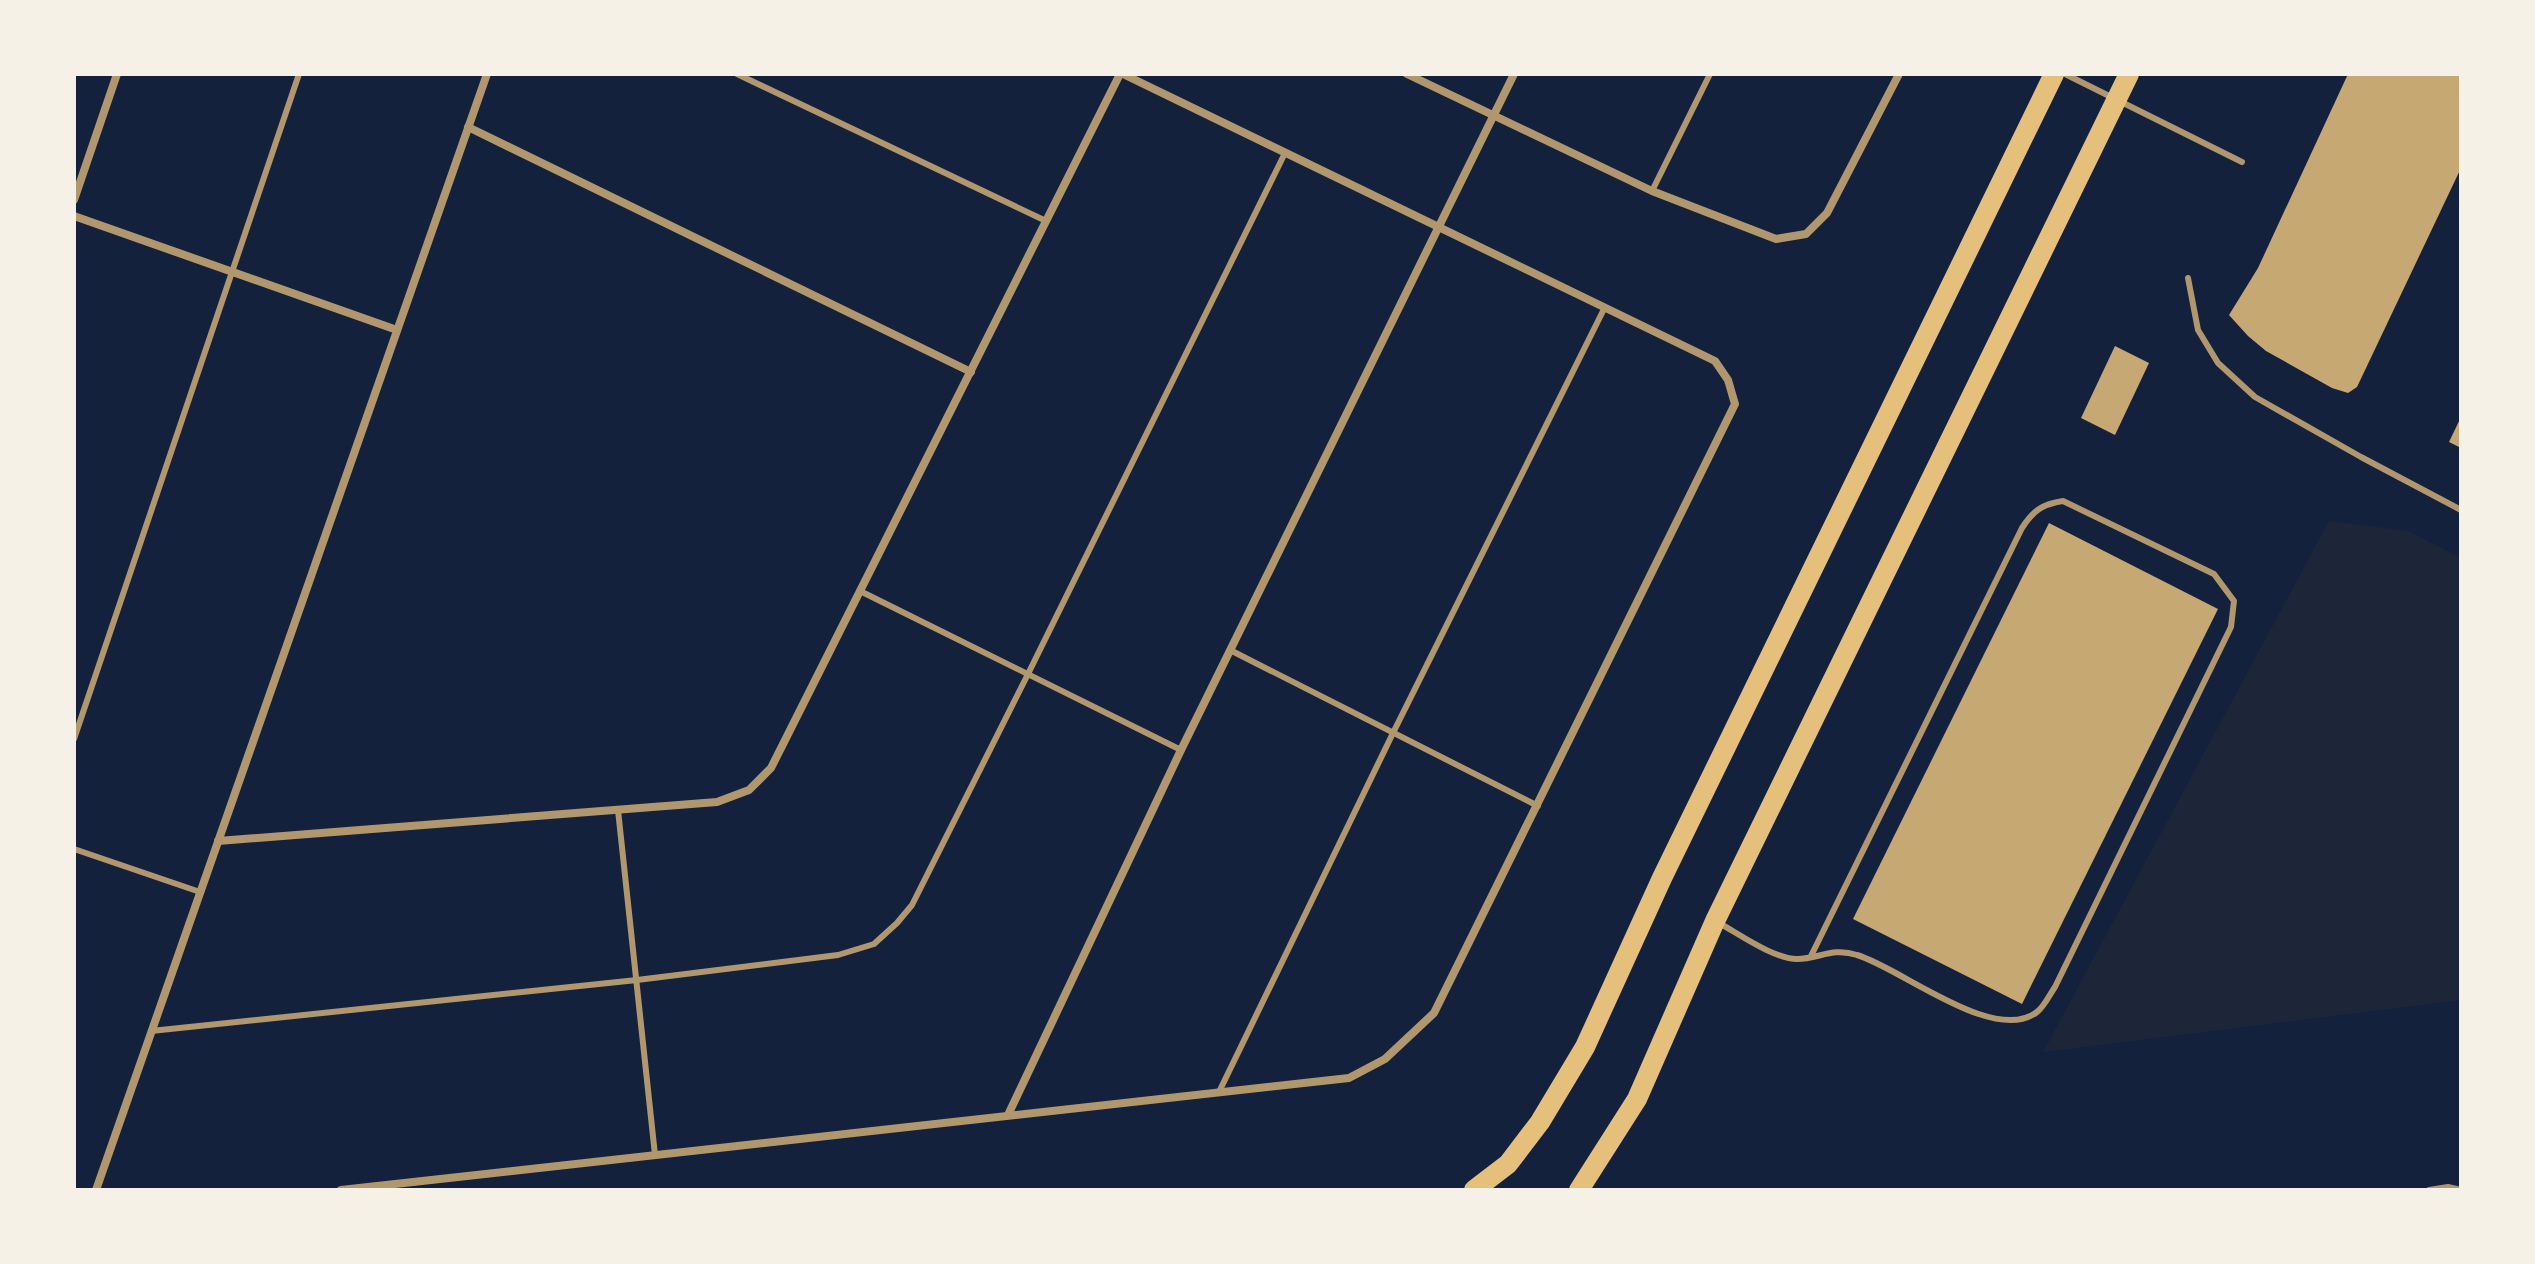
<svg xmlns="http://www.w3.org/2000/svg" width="2535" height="1264" viewBox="0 0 2535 1264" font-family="Georgia,serif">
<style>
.green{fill:#1d2539}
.building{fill:#c6a872}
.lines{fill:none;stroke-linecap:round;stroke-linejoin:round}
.service{stroke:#b1986c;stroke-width:6}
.minor{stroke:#b1986c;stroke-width:8}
.primary{stroke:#e5c07b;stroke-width:20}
</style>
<rect width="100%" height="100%" fill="#14213d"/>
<path class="green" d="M2329 521 2409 531 2461 558V1000L2043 1052Z"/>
<g class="building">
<path d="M2348 74H2461V168L2357 387 2348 393 2332 388 2266 351 2248 336 2229 315 2258 268Z"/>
<path d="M2115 346 2149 363 2115 435 2081 418Z"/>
<path d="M2461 417V448L2449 442Z"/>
<path d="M2049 523 2218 609 2022 1004 1853 919Z"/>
</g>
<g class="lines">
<g class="service">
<path d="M737 74 1046 221"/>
<path d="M2065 74 2242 162"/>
<path d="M1652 191 1710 74"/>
<path d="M2188 278 2198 330 2218 363 2255 397 2361 457 2461 510"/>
<path d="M860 591 1181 750"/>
<path d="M1230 650 1538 806"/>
<path d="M74 739 299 74"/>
<path d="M618 810 655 1155"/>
<path d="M74 849 200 892"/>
<path d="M1719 923C1739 934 1774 959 1797 959 1819 959 1832 947 1857 955 1901 968 1994 1045 2037 1012 2044 1007 2050 994 2055 987L2231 627 2234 601 2214 574 2063 501C2042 504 2033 511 2022 528L1811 956"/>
<path d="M151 1031 637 980 838 955 874 944 897 923 912 905 1028 674 1285 153"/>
<path d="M1219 1092 1393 733 1605 307"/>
<path d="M2429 1190 2448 1187 2461 1190"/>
</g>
<g class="minor">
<path d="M1407 74 1652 191 1776 239 1806 234 1827 213 1899 74"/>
<path d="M468 127 971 372"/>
<path d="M74 200 117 74"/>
<path d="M74 216 397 330"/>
<path d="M218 841 717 802 749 790 771 768 1120 74"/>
<path d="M1008 1115 1181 750 1514 74"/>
<path d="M96 1190 487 74"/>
<path d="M341 1190 1349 1078 1385 1059 1434 1013 1735 404 1728 380 1715 361 1123 74"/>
</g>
<g class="primary">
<path d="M1474 1190 1508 1164 1540 1122 1585 1047 1662 878 2054 74"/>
<path d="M1579 1190 1637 1099 1715 921 2129 74"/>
</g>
</g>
<rect width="2535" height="1264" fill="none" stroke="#f6f1e7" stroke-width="152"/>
</svg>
